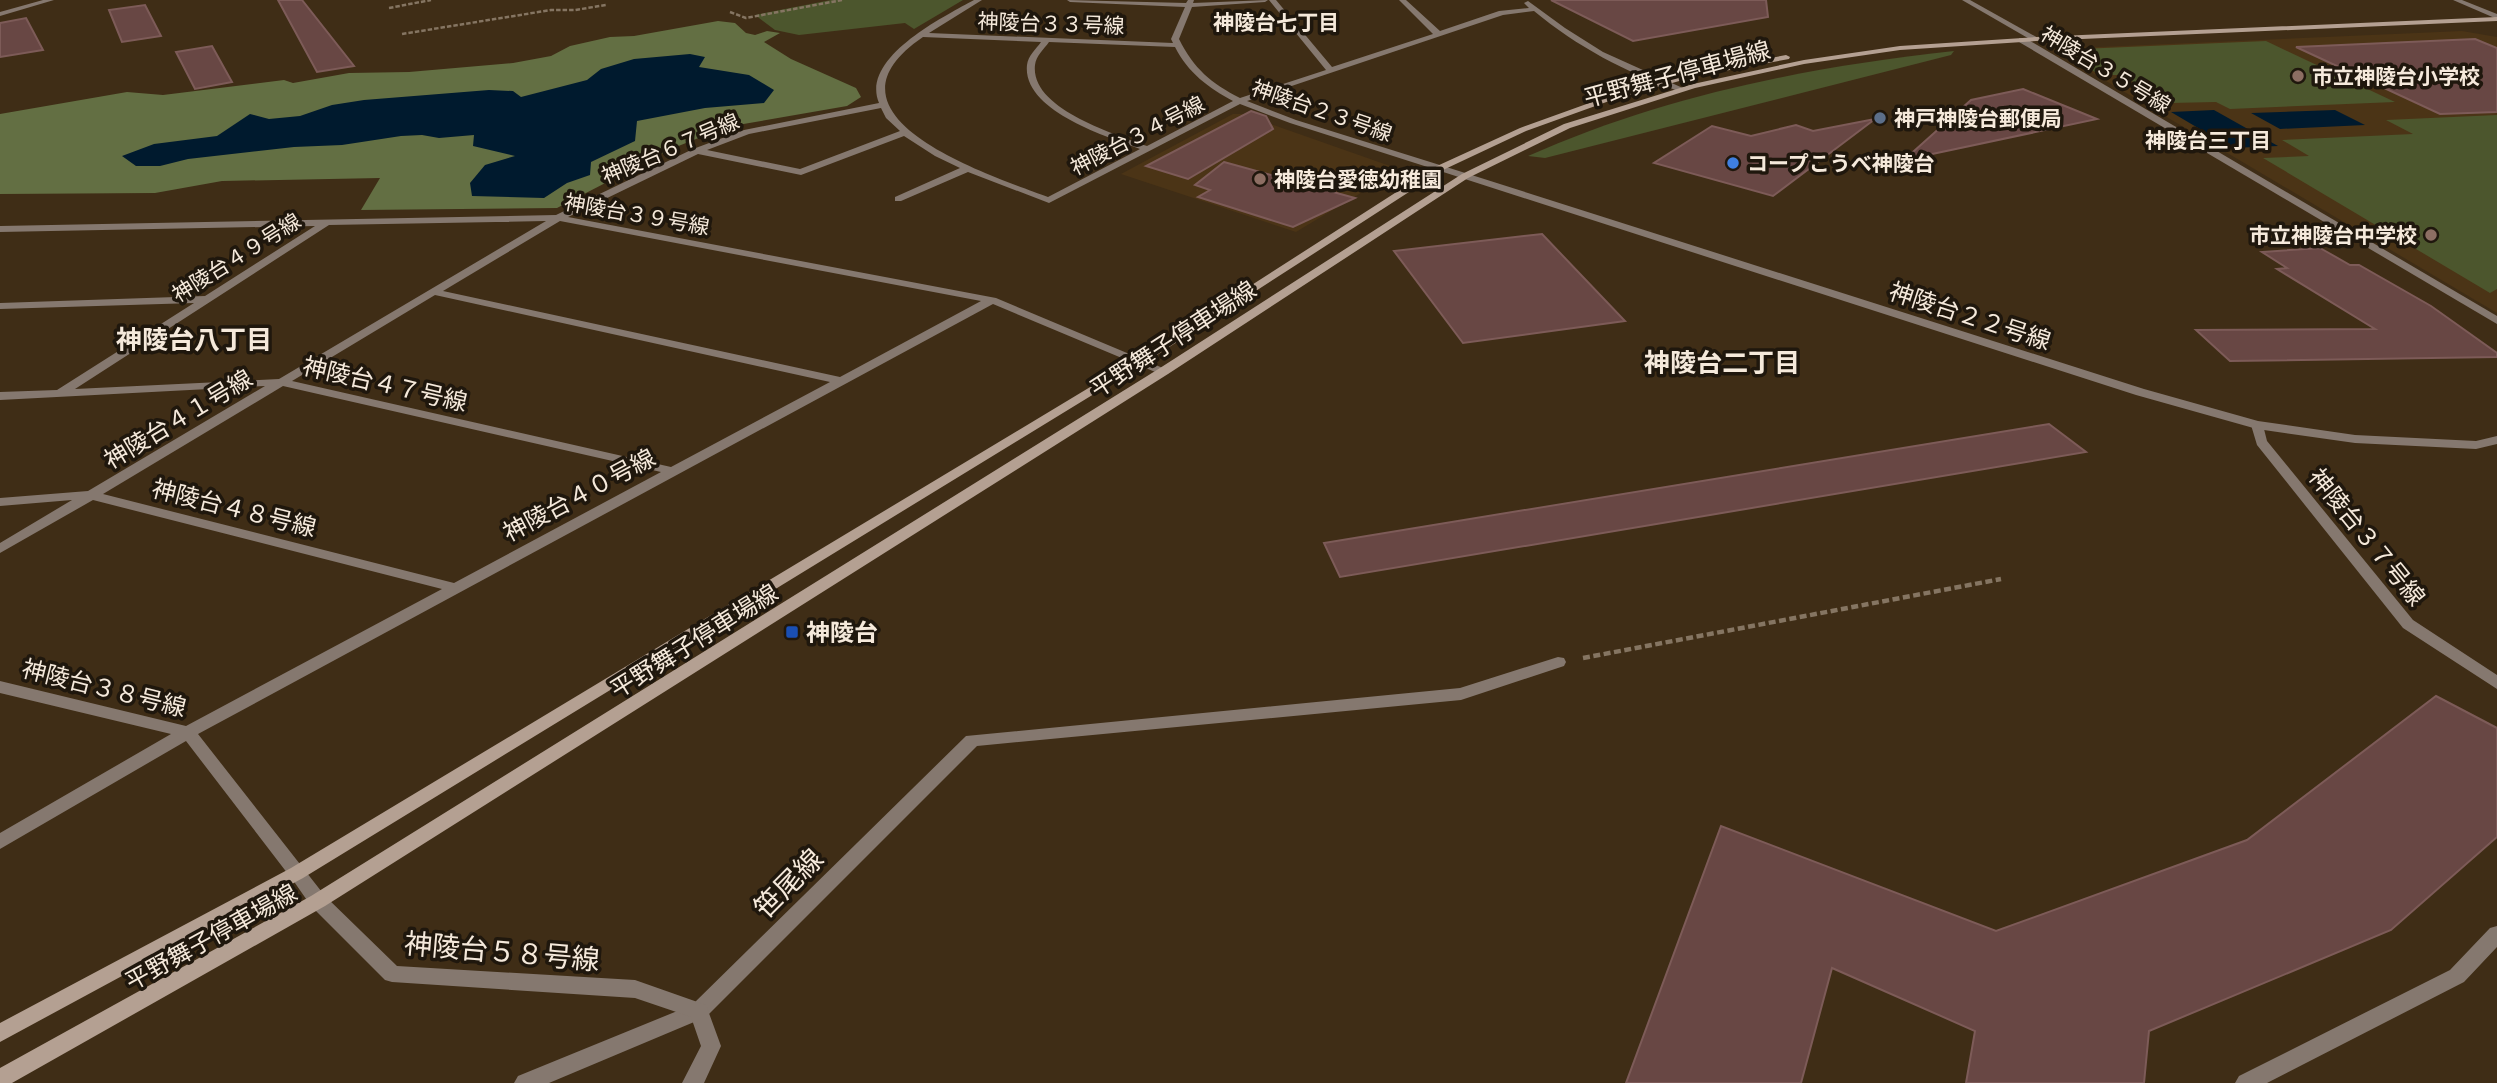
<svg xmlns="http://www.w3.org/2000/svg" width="2497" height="1083" viewBox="0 0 2497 1083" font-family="Ubuntu,'Noto Sans JP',sans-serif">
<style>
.built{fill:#4b3416}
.green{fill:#4c562d}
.forest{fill:#636f43}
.water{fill:#001a2e}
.building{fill:#684744;stroke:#7d5b58;stroke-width:2}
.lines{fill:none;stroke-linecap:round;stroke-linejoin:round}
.path-far1{stroke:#857562;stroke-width:2.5;stroke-dasharray:4.5 2;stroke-linecap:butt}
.path{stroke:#857562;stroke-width:4.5;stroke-dasharray:7 3.5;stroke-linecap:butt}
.service{fill:#85786f;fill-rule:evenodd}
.pedestrian{fill:#85786f;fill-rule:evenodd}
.minor{fill:#85786f;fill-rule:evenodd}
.tertiary{fill:#85786f;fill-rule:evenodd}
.secondary{fill:#b4a092;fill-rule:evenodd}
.education-dot{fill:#8d6e63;stroke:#1f170d;stroke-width:2.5}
.service-dot{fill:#5c6f8a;stroke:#1f170d;stroke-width:2.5}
.shop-dot{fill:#3f7fe0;stroke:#1f170d;stroke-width:2.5}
.transit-dot{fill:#1a4fb4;stroke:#1f170d;stroke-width:2.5}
.labels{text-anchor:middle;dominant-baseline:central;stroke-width:7;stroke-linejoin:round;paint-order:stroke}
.far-neighbourhood-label{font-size:21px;font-weight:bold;fill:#f5e9db;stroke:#1f170d}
.far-street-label{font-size:21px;fill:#f5e9db;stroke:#1f170d}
.far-poi-label{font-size:21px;font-weight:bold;fill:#f5e9db;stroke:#1f170d;text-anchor:start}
.street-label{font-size:24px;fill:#f5e9db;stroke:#1f170d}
.poi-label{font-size:24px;font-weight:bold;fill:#f5e9db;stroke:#1f170d;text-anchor:start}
.neighbourhood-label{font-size:26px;font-weight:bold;fill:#f5e9db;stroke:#1f170d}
.near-street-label{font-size:28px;fill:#f5e9db;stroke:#1f170d}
</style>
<rect width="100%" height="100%" fill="#3f2d16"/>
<g class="built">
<path d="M2462 31 2497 37V313L2052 49Z"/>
<path d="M1233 114H1242L1393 167 1394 173 1296 232 1121 174Z"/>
</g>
<g class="green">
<path d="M831 0H963L914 29 905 23 799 35 775 30 755 15Z"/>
<path d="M2266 41 2395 102 2230 109 2216 102 2170 103 2121 75H2100L2057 50Z"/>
<path d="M1954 51 1951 55 1545 158 1528 156C1663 96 1807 67 1954 51Z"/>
<path d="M2497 115V289L2490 293 2263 158 2309 156 2282 140 2413 134 2386 120Z"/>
</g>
<path class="forest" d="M718 21 735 23 746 33 755 35 767 31 780 33 764 42 791 59 856 88 861 97 847 106 726 127 671 149 557 208 361 210 380 178 222 181 155 193 0 194V114L127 92 163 95 284 80 293 83 349 73 409 72 513 63 551 56 570 46 610 37 634 36Z"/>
<g class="water">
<path d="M690 54 705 57 699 67 749 75 774 90 764 103 705 108 637 121 635 141 591 162 590 175 567 183 544 198 472 196 470 183 485 165 515 156 473 146 474 135 439 138 422 135 401 136 342 145 294 147 188 159 160 166H136L122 156 154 144 217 136 250 114 269 119 300 116 332 105 364 100 489 90 513 91 521 97 587 80 601 69 634 59Z"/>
<path d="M2214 110 2278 146 2232 148 2171 112Z"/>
<path d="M2335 110 2365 125 2280 129 2251 113Z"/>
</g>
<g class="building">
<path d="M278 0H302L354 66 317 72Z"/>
<path d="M1551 0H1766L1768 17 1633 41Z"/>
<path d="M145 5 161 36 122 42 109 10Z"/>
<path d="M26 18 43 50 0 57V23Z"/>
<path d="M2475 39 2497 48V112L2440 114 2296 47Z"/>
<path d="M212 46 232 82 195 89 176 52Z"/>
<path d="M2023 89 2097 119 1904 160 1971 100Z"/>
<path d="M1251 111 1266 116 1273 129 1188 179 1146 166Z"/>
<path d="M1875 119 1773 196 1654 163 1712 126 1751 136 1796 125 1813 131Z"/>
<path d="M1224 162 1355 198 1293 227 1198 197 1210 190 1195 185Z"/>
<path d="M1542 234 1625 321 1463 343 1394 251Z"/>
<path d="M2320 248 2350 265H2359L2431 306 2497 353V357L2230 361 2196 330 2375 329 2277 269 2287 268 2262 252Z"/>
<path d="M2049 424 2086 452 1340 577 1324 543Z"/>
<path d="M2436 696 2497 728V837L2391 930 2149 1031 2144 1083H1966L1975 1031 1832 968 1801 1083H1626L1721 826 1996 931 2247 840Z"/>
</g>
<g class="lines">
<g class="path-far1">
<path d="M389 8 431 0"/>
<path d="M730 12 746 18 842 0"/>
<path d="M402 34 551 10H575L606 5"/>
</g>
<path class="path" d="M1583 658 2001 579"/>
<path class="service" d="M2497 926V947L2464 982 2267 1083H2235L2239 1076 2450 970 2490 928Z"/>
<path class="pedestrian" d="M2019 38H2025L2497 316V324L2019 42Z"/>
<g class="minor">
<path d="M43 0H54L0 16V12Z"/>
<path d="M974 0H982L929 33 1173 43 1171 39 1185 7 1070 2 1067 0 1186 3 1188 0H1194L1193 3 1268 0 1265 2 1192 7 1179 39C1194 69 1211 83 1240 98L1326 70 1269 0H1276L1332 67 1433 34 1399 0H1406L1440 31 1499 11 1529 8 1524 3 1528 1 1565 28 1603 52 1685 89 1678 91C1626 72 1577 47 1534 11L1503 15 1247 101 1296 120 1443 166 1445 168 1440 171 1290 123 1240 104 1049 203 968 172 901 201H895V197L960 168 935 156 904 136 801 175 698 154 568 217 996 298 1170 371 1164 375 1160 374 993 304 198 734 303 868 306 873 303 878 297 880 291 878 186 741 0 849V833L171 734 0 693V681L186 726 442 589 93 500 0 553V543L72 500 0 506V498L88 491 265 386 0 400V392L57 390 194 303 0 309V303L205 296 315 226 0 232V226L556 215 693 149 744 130 879 103C860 58 943 17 974 0ZM923 37 1041 42C1036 49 1028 56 1027 65 1022 111 1108 137 1140 149L1048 197C989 175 807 116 923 37ZM1049 42 1175 47C1188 73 1209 88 1233 101L1147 146C1116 134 1030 109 1035 65 1036 56 1044 49 1049 42ZM881 108 886 118 900 131 800 169 707 150 749 134ZM546 221 279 379 75 389 329 225ZM560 221 981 301 840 377 443 291ZM435 295 830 382 671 467 292 381ZM283 386 661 472 454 583 103 494Z"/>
<path d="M2257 421 2263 425 2267 441 2413 620 2497 675V689L2403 628 2257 445 2251 425Z"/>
<path d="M1558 657 1564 658 1566 662 1564 666 1461 700 977 746 706 1017 549 1083H514L518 1076 692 1005 966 736 1460 688Z"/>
</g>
<g class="tertiary">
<path d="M1962 0H1970L2040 39 2033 41Z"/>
<path d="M2453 0H2462L2497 14V19Z"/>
<path d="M1440 165 2144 389 2258 421 2355 435 2476 441 2497 436V444L2476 449 2355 443 2257 429 2136 395 1437 170 1435 168Z"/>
<path d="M297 866 303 868 325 896 397 966 635 980 706 1005 721 1046 704 1083H682L701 1046 691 1017 635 998 392 982 385 980 311 906 288 873 291 868Z"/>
</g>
<g class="secondary">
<path d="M2497 17V21L2036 41 1900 50 1804 64 1695 88 1570 128 1468 178 1168 374 325 906 12 1083H0V1068L311 896 1160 368 1462 174 1564 124 1693 84 1804 60 1900 46 2036 37Z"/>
<path d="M1786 55 1790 57 1789 59 1697 76 1612 100 1526 131 1443 170 1143 364 303 878 0 1042V1023L291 868 1135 360 1437 166 1520 128 1606 97 1697 72Z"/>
</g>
</g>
<g class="education-dot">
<circle cx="2298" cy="76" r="7"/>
<circle cx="1260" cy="179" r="7"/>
<circle cx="2431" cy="235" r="7"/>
</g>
<circle class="service-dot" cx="1880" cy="118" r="7"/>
<circle class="shop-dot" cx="1733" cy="163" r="7"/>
<rect class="transit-dot" x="785" y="625" width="14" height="14" rx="3.5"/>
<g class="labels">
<g class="far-neighbourhood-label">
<text x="1276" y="22">神陵台七丁目</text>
<text x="2208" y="140">神陵台三丁目</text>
</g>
<g class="far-street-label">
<text transform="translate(1051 23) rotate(2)">神陵台３３号線</text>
<text transform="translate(2106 69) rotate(31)">神陵台３５号線</text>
<text transform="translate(1322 110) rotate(19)">神陵台２３号線</text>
<text transform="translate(1137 135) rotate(-27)">神陵台３４号線</text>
<text transform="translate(670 148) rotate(-23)">神陵台６７号線</text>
<text transform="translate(637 214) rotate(10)">神陵台３９号線</text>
<text transform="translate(236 257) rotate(-32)">神陵台４９号線</text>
</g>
<g class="far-poi-label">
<text x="2312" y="76">市立神陵台小学校</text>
<text x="1894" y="118">神戸神陵台郵便局</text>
<text x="1747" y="163">コープこうべ神陵台</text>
<text x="1274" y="179">神陵台愛徳幼稚園</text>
<text x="2417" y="235" text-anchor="end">市立神陵台中学校</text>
</g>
<g class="street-label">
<text transform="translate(1677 74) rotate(-15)">平野舞子停車場線</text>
<text transform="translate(1970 316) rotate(18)">神陵台２２号線</text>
<text transform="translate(1173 339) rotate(-33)">平野舞子停車場線</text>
<text transform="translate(385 384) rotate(13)">神陵台４７号線</text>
<text transform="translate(178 419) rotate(-31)">神陵台４１号線</text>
<text transform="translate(579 495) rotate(-28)">神陵台４０号線</text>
<text transform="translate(234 508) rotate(14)">神陵台４８号線</text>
<text transform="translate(2367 537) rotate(51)">神陵台３７号線</text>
<text transform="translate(694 641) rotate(-32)">平野舞子停車場線</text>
<text transform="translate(104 688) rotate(14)">神陵台３８号線</text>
<text transform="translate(211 937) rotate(-29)">平野舞子停車場線</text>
</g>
<g class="poi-label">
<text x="806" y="632">神陵台</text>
</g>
<g class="neighbourhood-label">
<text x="194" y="339">神陵台八丁目</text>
<text x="1722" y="362">神陵台二丁目</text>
</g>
<g class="near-street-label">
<text transform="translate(788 883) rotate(-45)">笹尾線</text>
<text transform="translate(502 951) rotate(5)">神陵台５８号線</text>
</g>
</g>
</svg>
